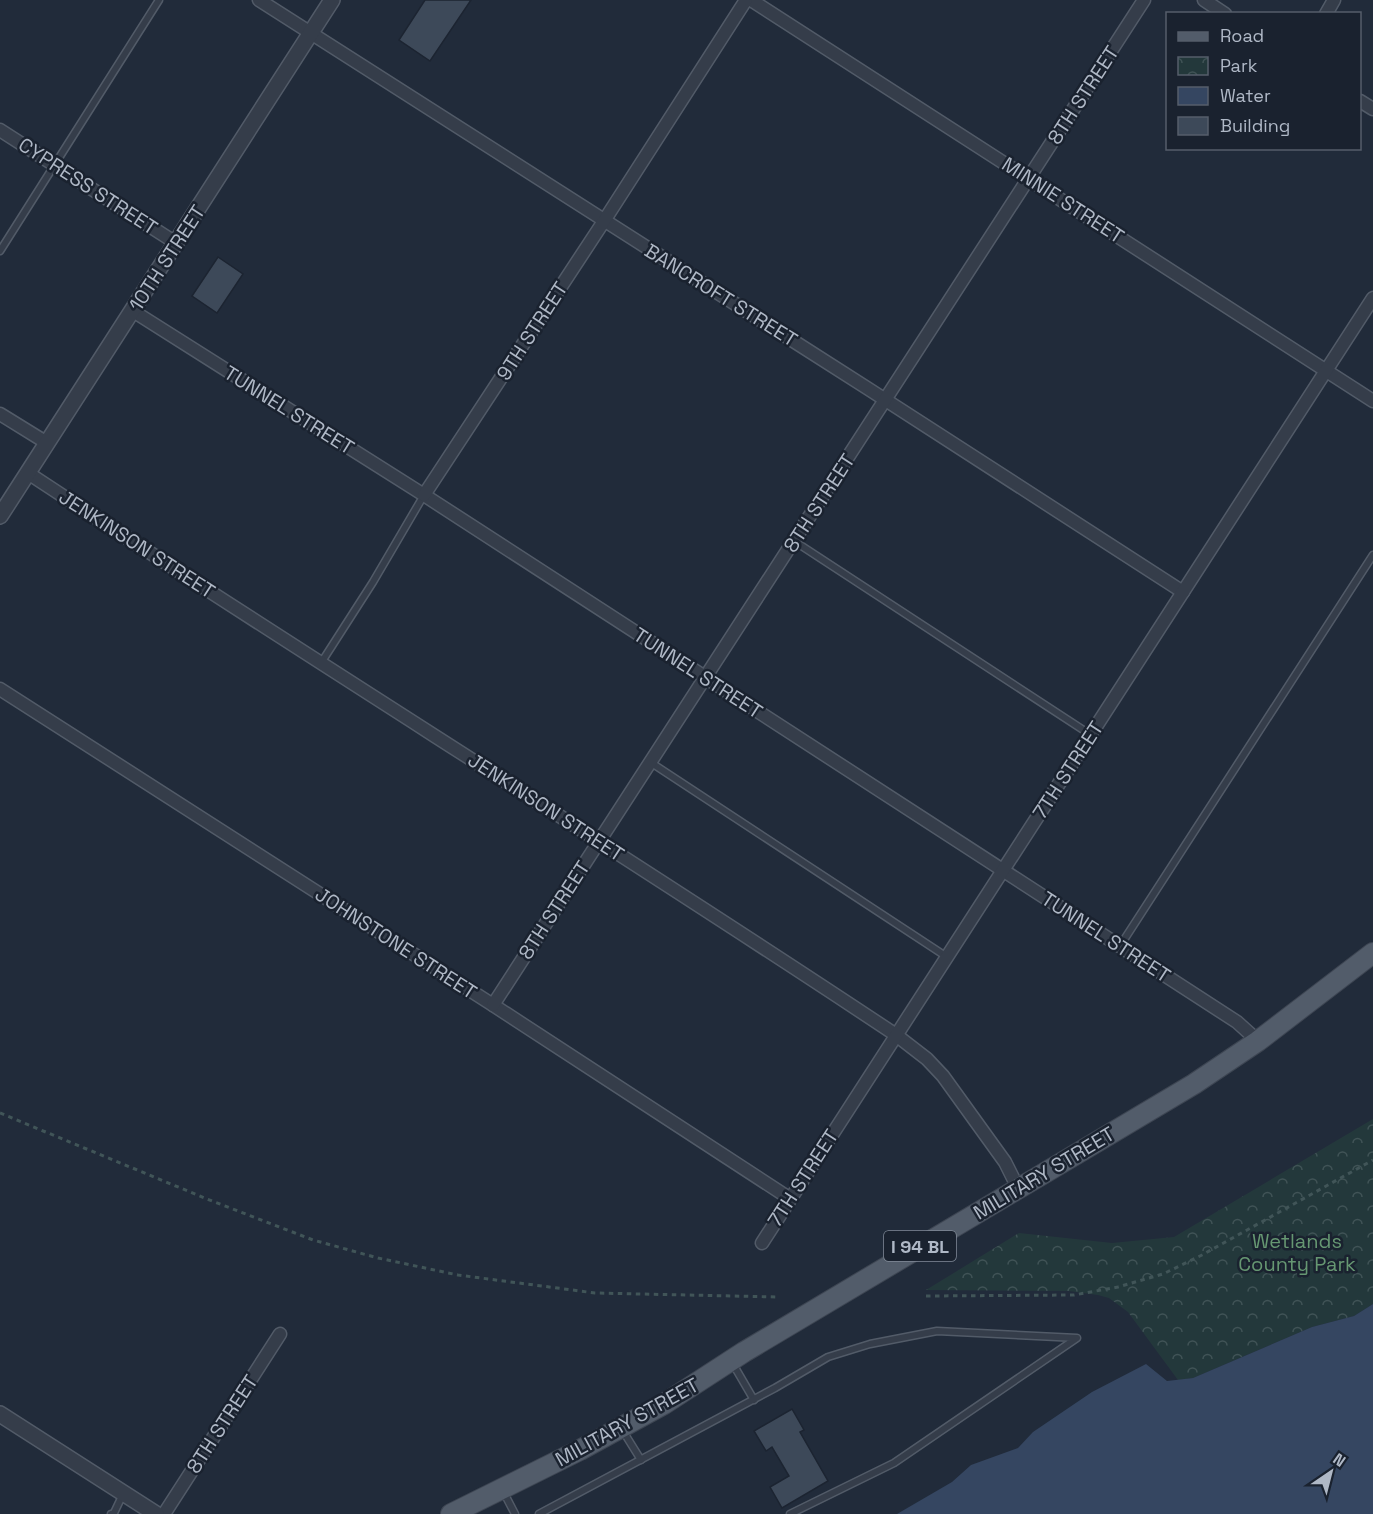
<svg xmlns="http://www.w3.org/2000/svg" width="1373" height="1514" viewBox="0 0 1373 1514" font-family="'Space Grotesk',sans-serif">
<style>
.park{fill:url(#park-crowns)}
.water{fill:#354661}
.building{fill:#3d4959;stroke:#1c2431;stroke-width:1.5}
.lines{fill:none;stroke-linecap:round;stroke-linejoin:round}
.service-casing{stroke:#525b68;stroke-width:9}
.minor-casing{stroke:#525b68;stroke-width:15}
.tertiary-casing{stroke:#525b68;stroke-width:18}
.primary-casing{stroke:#3e4653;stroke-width:22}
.path{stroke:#415558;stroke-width:3;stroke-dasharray:4.5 4.5;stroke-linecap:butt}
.service{stroke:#353d4a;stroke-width:6}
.minor{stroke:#353d4a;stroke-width:12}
.tertiary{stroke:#353d4a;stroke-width:15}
.primary{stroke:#525c6a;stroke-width:20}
.labels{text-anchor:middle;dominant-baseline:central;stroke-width:5;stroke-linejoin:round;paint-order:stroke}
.shield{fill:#1a222f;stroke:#828b99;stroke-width:1.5}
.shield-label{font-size:18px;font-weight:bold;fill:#afb8c6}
.street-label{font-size:20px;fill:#afb8c6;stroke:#1a222f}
.park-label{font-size:20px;fill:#669772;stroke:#1a222f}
</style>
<defs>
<pattern id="park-crowns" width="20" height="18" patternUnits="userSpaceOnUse" patternTransform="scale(1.5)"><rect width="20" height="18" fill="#23383b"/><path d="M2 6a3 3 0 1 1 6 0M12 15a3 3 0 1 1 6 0" fill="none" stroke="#405356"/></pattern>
</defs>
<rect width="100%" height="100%" fill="#212b3a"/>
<path class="park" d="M1373 1119V1304L1354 1316 1312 1327 1193 1378 1178 1380 1128 1312 1109 1298 1098 1295 1069 1291 926 1290 1019 1233 1112 1243 1174 1237Z"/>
<path class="water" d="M1373 1304V1514H897L952 1482 971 1465 1018 1448 1033 1432 1092 1392 1146 1364 1167 1381 1193 1378 1312 1327 1354 1316Z"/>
<g class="building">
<path d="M425 0H471L430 61 399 40Z"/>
<path d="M218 257 243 274 217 313 192 296Z"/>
<path d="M792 1409 804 1430 800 1432 828 1481 782 1508 770 1487 789 1476 772 1447 766 1451 754 1431Z"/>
</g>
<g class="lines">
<g class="service-casing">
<g id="service">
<path d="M0 251 159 0"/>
<path d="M794 541 1091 735"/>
<path d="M321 663 373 582 424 495"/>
<path d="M650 762 947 957"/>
<path d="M1120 946 1373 555"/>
<path d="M733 1364 754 1400"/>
<path d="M623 1431 641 1460"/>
<path d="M503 1491 515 1514"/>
<path d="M111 1514 114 1513 123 1494"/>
<path d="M539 1514 775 1388 828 1357 870 1344 937 1331 1077 1338 894 1463 790 1514"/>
</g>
</g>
<g class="minor-casing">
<g id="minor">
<path d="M259 0 867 388 1183 592"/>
<path d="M751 0 1373 401"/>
<path d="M1204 0 1225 14"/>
<path d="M1326 14 1334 0"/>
<path d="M1360 101 1373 109"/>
<path d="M0 130 176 243"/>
<path d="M133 311 424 495 1237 1022 1258 1041"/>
<path d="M0 414 47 443"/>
<path d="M28 473C316 663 609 844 896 1035L927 1059 943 1076 1005 1162 1018 1188"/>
<path d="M424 495 604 221 746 0"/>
<path d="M0 689 493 1005 789 1198"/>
<path d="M493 1005 1144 0"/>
<path d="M762 1243 1373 298"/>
<path d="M164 1514 280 1334"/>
</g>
</g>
<g class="tertiary-casing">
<g id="tertiary">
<path d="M0 516 332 0"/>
<path d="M0 1414 156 1514"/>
</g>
</g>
<g class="primary-casing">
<path id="primary" d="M451 1514 580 1450 664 1404 744 1352 1194 1084 1258 1041 1373 953"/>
</g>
<g class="path">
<path d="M0 1113 207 1199 313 1240 378 1258 458 1275 595 1293 779 1297"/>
<path d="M926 1296 1074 1295 1118 1287 1163 1274 1202 1255 1373 1160"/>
</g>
<use href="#service" class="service"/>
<use href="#minor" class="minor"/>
<use href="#tertiary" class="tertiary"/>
<use href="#primary" class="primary"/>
</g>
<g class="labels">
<rect class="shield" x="884" y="1231" width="72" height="30" rx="4.5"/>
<g class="shield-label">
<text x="920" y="1246">I 94 BL</text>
</g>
<g class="street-label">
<text transform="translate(1083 95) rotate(-57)">8TH STREET</text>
<text transform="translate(88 186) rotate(33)">CYPRESS STREET</text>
<text transform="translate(1063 200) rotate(33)">MINNIE STREET</text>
<text transform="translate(167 258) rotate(-57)">10TH STREET</text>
<text transform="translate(721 295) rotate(32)">BANCROFT STREET</text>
<text transform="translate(532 331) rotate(-57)">9TH STREET</text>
<text transform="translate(289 410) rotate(32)">TUNNEL STREET</text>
<text transform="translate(819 503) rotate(-57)">8TH STREET</text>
<text transform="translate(137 544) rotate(33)">JENKINSON STREET</text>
<text transform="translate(698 673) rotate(33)">TUNNEL STREET</text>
<text transform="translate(1068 770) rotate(-57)">7TH STREET</text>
<text transform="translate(546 807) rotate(33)">JENKINSON STREET</text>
<text transform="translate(554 910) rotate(-57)">8TH STREET</text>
<text transform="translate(1106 937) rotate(33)">TUNNEL STREET</text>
<text transform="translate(396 943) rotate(33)">JOHNSTONE STREET</text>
<text transform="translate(1044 1173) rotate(-31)">MILITARY STREET</text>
<text transform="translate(803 1178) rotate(-57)">7TH STREET</text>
<text transform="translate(627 1422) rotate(-29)">MILITARY STREET</text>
<text transform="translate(222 1424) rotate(-57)">8TH STREET</text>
</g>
<g class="park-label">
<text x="1297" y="1241">Wetlands<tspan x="1297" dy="23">County Park</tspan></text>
</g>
</g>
<rect x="1166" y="12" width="195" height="138" fill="#1a222f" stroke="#565e6b" stroke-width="1.5"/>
<rect x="1178" y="32" width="30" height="9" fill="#525c6a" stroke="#565e6b" stroke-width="1.5"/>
<text x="1220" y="42" font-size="18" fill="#afb8c6">Road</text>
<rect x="1178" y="57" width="30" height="18" fill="url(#park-crowns)" stroke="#565e6b" stroke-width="1.5"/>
<text x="1220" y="72" font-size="18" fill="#afb8c6">Park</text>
<rect x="1178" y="87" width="30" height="18" fill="#354661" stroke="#565e6b" stroke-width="1.5"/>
<text x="1220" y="102" font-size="18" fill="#afb8c6">Water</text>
<rect x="1178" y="117" width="30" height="18" fill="#3d4959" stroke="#565e6b" stroke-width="1.5"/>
<text x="1220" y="132" font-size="18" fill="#afb8c6">Building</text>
<g transform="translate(1331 1472) rotate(35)" stroke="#1a222f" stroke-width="4.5" paint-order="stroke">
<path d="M0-4.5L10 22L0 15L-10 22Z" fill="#afb8c6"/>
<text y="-9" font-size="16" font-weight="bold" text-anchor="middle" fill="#afb8c6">N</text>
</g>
</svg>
